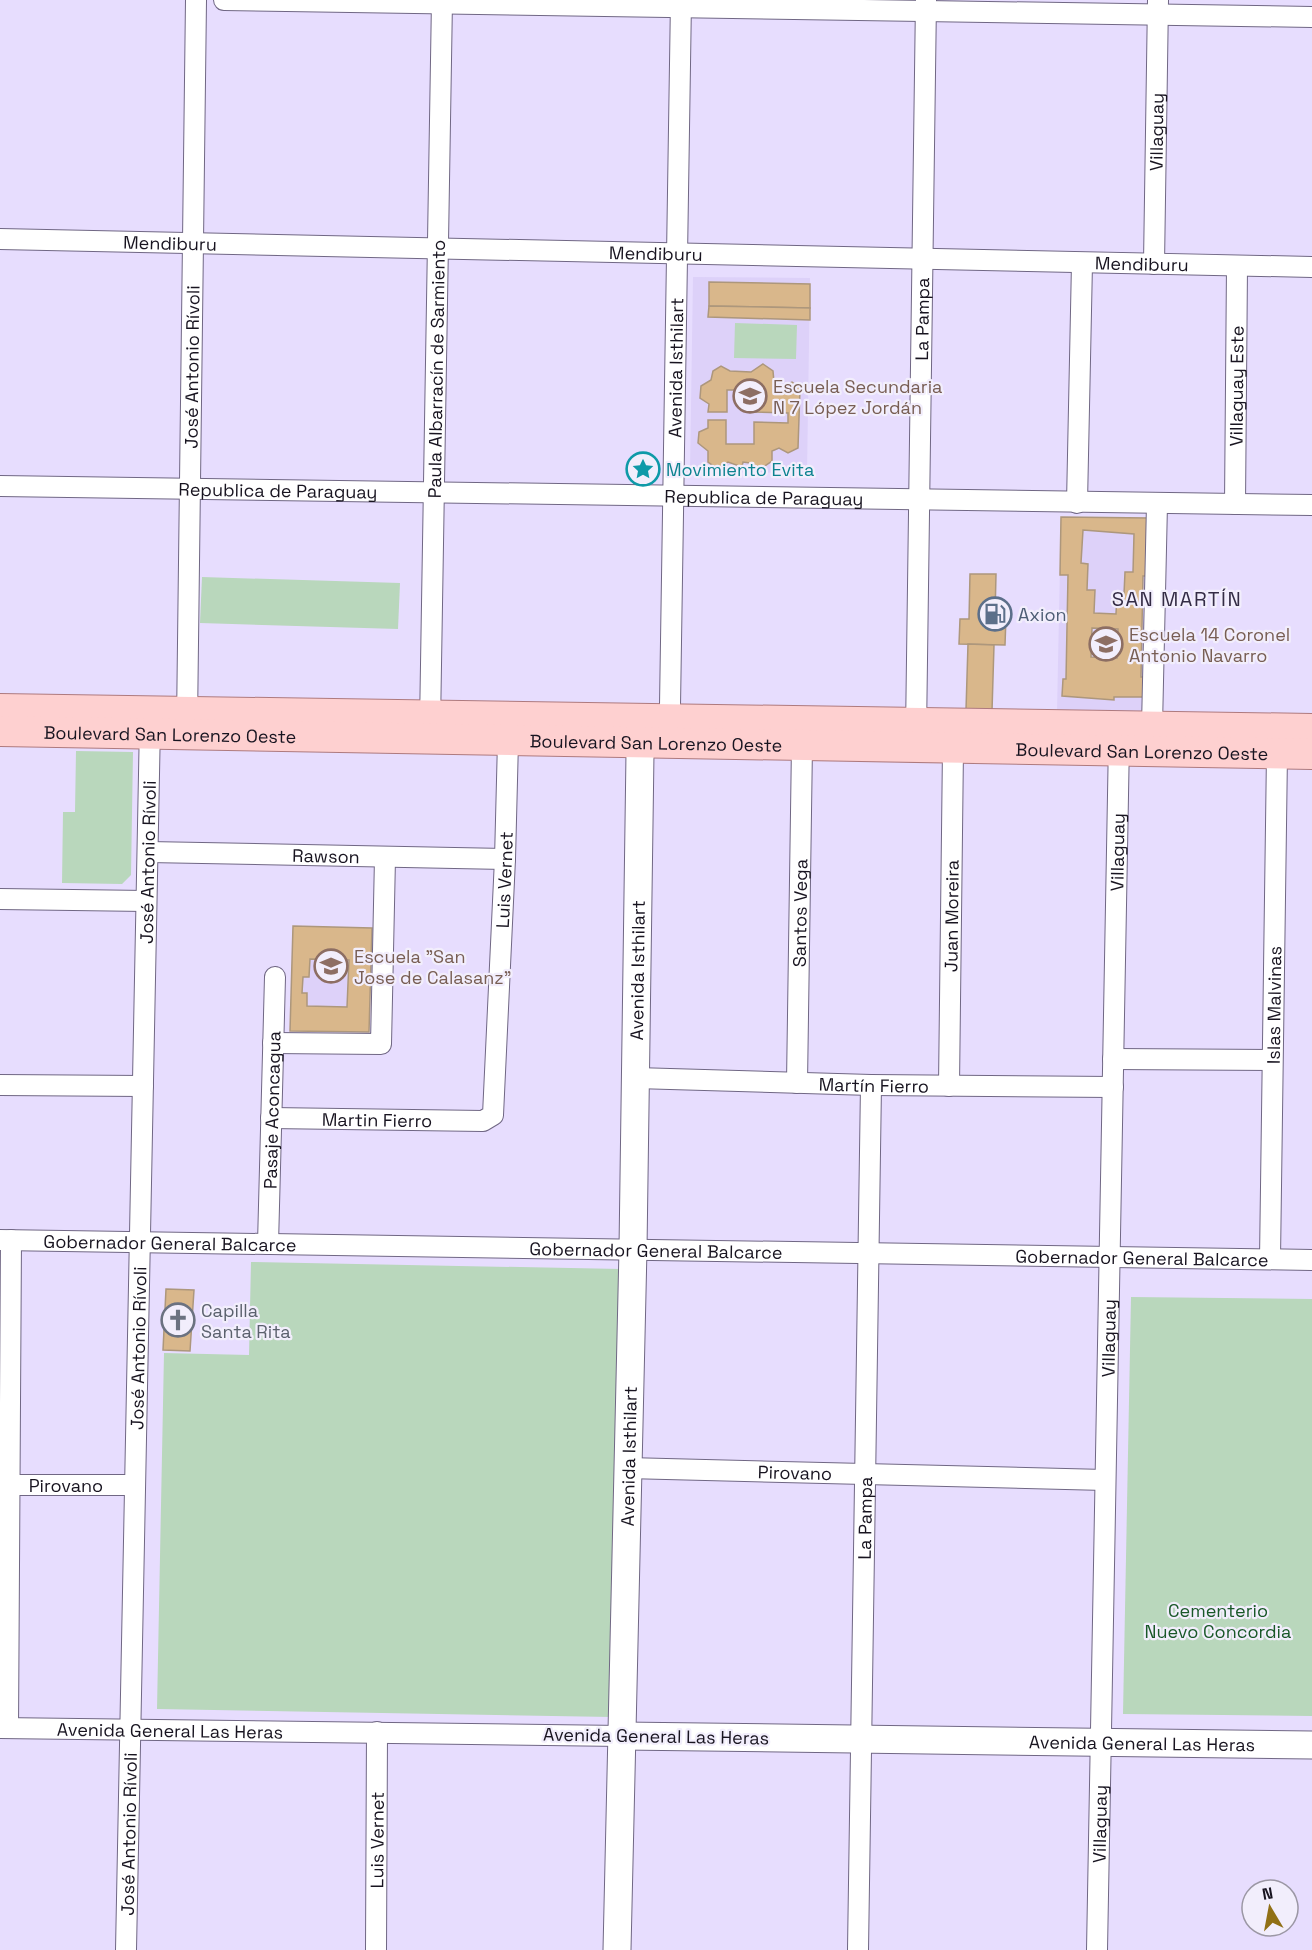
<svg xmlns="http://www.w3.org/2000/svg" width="1312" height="1950" viewBox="0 0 1312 1950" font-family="'Space Grotesk',sans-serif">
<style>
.built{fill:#ddd1f9}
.green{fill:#b9d7bc}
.building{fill:#d9b78b;stroke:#ad977c;stroke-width:1.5;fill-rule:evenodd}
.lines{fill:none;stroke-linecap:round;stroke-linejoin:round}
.street-casing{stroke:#706784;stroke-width:22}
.secondary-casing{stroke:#706784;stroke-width:29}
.primary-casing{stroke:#ae7a7e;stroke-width:32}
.street{stroke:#fff;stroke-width:20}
.secondary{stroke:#fff;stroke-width:27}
.primary{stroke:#fed0d0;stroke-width:30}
.labels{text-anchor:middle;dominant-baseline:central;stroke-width:4.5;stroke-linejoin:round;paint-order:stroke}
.street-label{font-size:18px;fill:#181420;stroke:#f2eefc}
.education-label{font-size:18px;fill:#785e54;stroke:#f2eefc;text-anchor:start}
.culture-label{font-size:18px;fill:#0d838f;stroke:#f2eefc;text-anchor:start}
.service-label{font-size:18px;fill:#4e5e75;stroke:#f2eefc;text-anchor:start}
.worship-label{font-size:18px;fill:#5b616d;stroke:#f2eefc;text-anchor:start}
.park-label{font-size:18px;fill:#195828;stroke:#f2eefc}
.neighbourhood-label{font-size:20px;letter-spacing:1.5px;fill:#342c45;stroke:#f2eefc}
</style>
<rect width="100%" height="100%" fill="#e7ddfe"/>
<g class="built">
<path d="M693 277 810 278 807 473 690 472Z"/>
<path d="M1061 517 1149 518 1152 713 1057 712Z"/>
<path d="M293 926 372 928 369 1032 290 1031Z"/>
</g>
<g class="green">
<path d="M735 323 797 325 796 359 734 358Z"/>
<path d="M202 577 400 583 398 629 200 623Z"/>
<path d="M76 751 133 752 131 875 122 884 62 883 63 812H75Z"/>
<path d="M251 1262 621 1269 612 1717 157 1709 164 1353 249 1355Z"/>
<path d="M1131 1297 1312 1299V1716L1123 1714Z"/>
</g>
<g class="building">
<path d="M709 282 810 284V308L709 306Z"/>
<path d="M709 306 810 308V320L708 317Z"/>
<path d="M763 364 773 371 774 382 781 387 792 382 800 388 798 448 788 453 779 448 772 451V461L759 470 750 463 743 462 742 467 728 462 718 469 708 462V451L698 443 699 432 708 428V420H726V444H754V422L788 423V413L754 412 755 390H727V412H708L709 404 700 398 701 386 711 380 713 371 721 366 730 371 751 372Z"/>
<path d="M1061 517 1149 518 1154 576H1143L1141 677H1144V697H1114V700L1062 696 1063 679H1066L1068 575H1060ZM1083 530 1134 534 1133 572H1125L1124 594H1117L1116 614 1094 613 1095 590H1087L1088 564 1081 563ZM1092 628 1118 629 1117 658 1091 657Z"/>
<path d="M970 574H996L995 617H1006L1005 645 959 644 960 619H969Z"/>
<path d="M968 644 994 645 992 711 966 710Z"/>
<path d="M293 926 372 928 369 1032 290 1031ZM310 959 349 960 347 1007 307 1006V993H302L303 977H309Z"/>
<path d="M166 1289 194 1290 190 1351 163 1350Z"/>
</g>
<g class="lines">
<g class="street-casing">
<g id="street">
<path d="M224 0 1312 17"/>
<path id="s1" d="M0 239 1312 267"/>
<path id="s2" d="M1154 264 1158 0"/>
<path id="s3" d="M0 486 1312 505"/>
<path d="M1077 503 1082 263"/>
<path id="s4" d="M1235 504 1237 266"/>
<path id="s5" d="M666 718 670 706 681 0"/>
<path id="s6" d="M187 723 196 0"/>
<path id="s7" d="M430 725 442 0"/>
<path d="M1152 726 1157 504"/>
<path id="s8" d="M916 733 926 0"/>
<path id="s9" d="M148 852 505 859"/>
<path d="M0 899 146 901"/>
<path d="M273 1043 381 1044 385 858"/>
<path d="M1113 1059 1272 1060"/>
<path id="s10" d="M636 1078 871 1085 1113 1087"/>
<path id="s11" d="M797 1083 802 745"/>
<path d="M0 1085 143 1086"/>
<path id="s12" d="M949 1086 953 748"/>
<path id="s13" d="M271 1118 483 1121 493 1115 505 859 508 741"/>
<path id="s14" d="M0 1240 1312 1260"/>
<path id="s15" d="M268 1244 275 977"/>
<path id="s16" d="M1270 1259 1277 753"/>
<path id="s17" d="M627 1468 1105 1480"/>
<path id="s18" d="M0 1485H133"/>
<path id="s19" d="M0 1728 622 1736"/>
<path d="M8 1728 11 1240"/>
<path id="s20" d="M126 1950 150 723"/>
<path id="s21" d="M376 1950 377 1732"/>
<path id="s22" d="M858 1950 871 1085"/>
<path id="s23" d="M1097 1950 1119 740"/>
</g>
</g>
<g class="secondary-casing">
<g id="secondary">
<path id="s24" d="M622 1736 1312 1745"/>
<path id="s25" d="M617 1950 633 1249 640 753 659 727"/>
</g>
</g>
<g class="primary-casing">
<g id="primary">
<path d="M0 709 1312 729"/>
<path id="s26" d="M0 731 1312 754"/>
</g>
</g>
<use href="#street" class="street"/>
<use href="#secondary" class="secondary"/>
<use href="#primary" class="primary"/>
</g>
<defs>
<g id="school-ring" transform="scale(1.725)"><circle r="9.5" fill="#f2eefc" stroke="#8d6e63" stroke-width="1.5"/><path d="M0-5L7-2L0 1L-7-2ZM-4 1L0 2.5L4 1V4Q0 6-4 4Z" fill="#8d6e63"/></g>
<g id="sight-ring" transform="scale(1.725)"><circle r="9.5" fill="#f2eefc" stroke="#0f9aa8" stroke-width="1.5"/><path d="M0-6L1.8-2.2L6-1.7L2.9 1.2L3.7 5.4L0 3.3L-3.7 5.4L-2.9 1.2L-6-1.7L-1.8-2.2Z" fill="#0f9aa8"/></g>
<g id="fuel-ring" transform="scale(1.725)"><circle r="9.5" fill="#f2eefc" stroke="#5c6f8a" stroke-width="1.5"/><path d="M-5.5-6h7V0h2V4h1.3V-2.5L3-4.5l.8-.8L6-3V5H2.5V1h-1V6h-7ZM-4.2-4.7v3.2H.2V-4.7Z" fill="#5c6f8a"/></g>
<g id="church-ring" transform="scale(1.725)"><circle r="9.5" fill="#f2eefc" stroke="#6b7280" stroke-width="1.5"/><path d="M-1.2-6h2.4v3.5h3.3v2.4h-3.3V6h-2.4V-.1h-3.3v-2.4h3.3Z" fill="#6b7280"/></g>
</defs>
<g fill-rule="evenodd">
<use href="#school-ring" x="750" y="396"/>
<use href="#sight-ring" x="643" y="469"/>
<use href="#fuel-ring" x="995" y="614"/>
<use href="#school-ring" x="1106" y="644"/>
<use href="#school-ring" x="331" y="966"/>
<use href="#church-ring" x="178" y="1320"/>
</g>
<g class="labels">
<g class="street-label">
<text stroke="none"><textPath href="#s2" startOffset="132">Villaguay</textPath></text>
<text stroke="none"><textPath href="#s1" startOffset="170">Mendiburu</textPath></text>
<text stroke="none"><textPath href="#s1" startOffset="656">Mendiburu</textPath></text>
<text stroke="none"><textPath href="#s1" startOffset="1142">Mendiburu</textPath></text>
<text stroke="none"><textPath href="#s8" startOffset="414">La Pampa</textPath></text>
<text stroke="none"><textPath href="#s6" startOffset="356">José Antonio Rívoli</textPath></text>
<text stroke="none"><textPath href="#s5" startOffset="351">Avenida Isthilart</textPath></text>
<text stroke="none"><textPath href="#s7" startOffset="356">Paula Albarracín de Sarmiento</textPath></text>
<text stroke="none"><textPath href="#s4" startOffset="118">Villaguay Este</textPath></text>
<text stroke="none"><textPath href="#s3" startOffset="278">Republica de Paraguay</textPath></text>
<text stroke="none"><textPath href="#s3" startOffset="764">Republica de Paraguay</textPath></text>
<text stroke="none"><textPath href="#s26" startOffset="170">Boulevard San Lorenzo Oeste</textPath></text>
<text stroke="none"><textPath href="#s26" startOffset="656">Boulevard San Lorenzo Oeste</textPath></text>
<text stroke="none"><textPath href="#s26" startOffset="1142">Boulevard San Lorenzo Oeste</textPath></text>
<text stroke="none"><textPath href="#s23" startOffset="1098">Villaguay</textPath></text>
<text stroke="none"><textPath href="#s9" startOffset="178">Rawson</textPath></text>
<text stroke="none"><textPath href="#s20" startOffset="1088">José Antonio Rívoli</textPath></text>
<text stroke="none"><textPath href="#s13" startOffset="459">Luis Vernet</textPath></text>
<text stroke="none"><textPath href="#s11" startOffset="170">Santos Vega</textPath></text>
<text stroke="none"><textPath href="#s12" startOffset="170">Juan Moreira</textPath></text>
<text stroke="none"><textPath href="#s25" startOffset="980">Avenida Isthilart</textPath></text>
<text stroke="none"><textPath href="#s16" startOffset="254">Islas Malvinas</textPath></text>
<text stroke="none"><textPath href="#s10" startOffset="238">Martín Fierro</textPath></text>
<text stroke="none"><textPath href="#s15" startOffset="134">Pasaje Aconcagua</textPath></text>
<text stroke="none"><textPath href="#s13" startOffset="106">Martin Fierro</textPath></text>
<text stroke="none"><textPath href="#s14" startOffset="170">Gobernador General Balcarce</textPath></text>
<text stroke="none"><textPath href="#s14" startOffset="656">Gobernador General Balcarce</textPath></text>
<text stroke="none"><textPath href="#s14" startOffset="1142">Gobernador General Balcarce</textPath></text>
<text stroke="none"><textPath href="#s23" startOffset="612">Villaguay</textPath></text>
<text stroke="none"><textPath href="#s20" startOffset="602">José Antonio Rívoli</textPath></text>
<text stroke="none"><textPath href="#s25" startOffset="494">Avenida Isthilart</textPath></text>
<text stroke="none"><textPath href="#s17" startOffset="168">Pirovano</textPath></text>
<text stroke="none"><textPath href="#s18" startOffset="66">Pirovano</textPath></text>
<text stroke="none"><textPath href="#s22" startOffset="432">La Pampa</textPath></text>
<text stroke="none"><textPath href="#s19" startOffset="170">Avenida General Las Heras</textPath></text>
<text transform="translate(656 1736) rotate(1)">Avenida General Las Heras</text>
<text stroke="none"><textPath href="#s24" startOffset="520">Avenida General Las Heras</textPath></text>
<text stroke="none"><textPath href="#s23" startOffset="126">Villaguay</textPath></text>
<text stroke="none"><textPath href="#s20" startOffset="116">José Antonio Rívoli</textPath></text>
<text stroke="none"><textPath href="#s21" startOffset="110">Luis Vernet</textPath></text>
</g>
<g class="education-label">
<text x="773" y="386">Escuela Secundaria<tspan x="773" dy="21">N 7 López Jordán</tspan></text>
<text x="1129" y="634">Escuela 14 Coronel<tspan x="1129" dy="21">Antonio Navarro</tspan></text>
<text x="354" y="956">Escuela "San<tspan x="354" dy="21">Jose de Calasanz"</tspan></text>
</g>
<g class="culture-label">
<text x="666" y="469">Movimiento Evita</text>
</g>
<g class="service-label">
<text x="1018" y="614">Axion</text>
</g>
<g class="worship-label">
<text x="201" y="1310">Capilla<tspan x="201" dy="21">Santa Rita</tspan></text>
</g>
<g class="park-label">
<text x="1218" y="1610">Cementerio<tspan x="1218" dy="21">Nuevo Concordia</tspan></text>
</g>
<g class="neighbourhood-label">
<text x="1177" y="599">SAN MARTÍN</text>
</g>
</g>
<g transform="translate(1270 1908) rotate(350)"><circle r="28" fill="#f2eefc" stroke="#9b97a4" stroke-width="1.5"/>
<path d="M0-4.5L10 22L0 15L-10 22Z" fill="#917016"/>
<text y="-9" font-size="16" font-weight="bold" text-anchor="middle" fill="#181420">N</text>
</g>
</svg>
